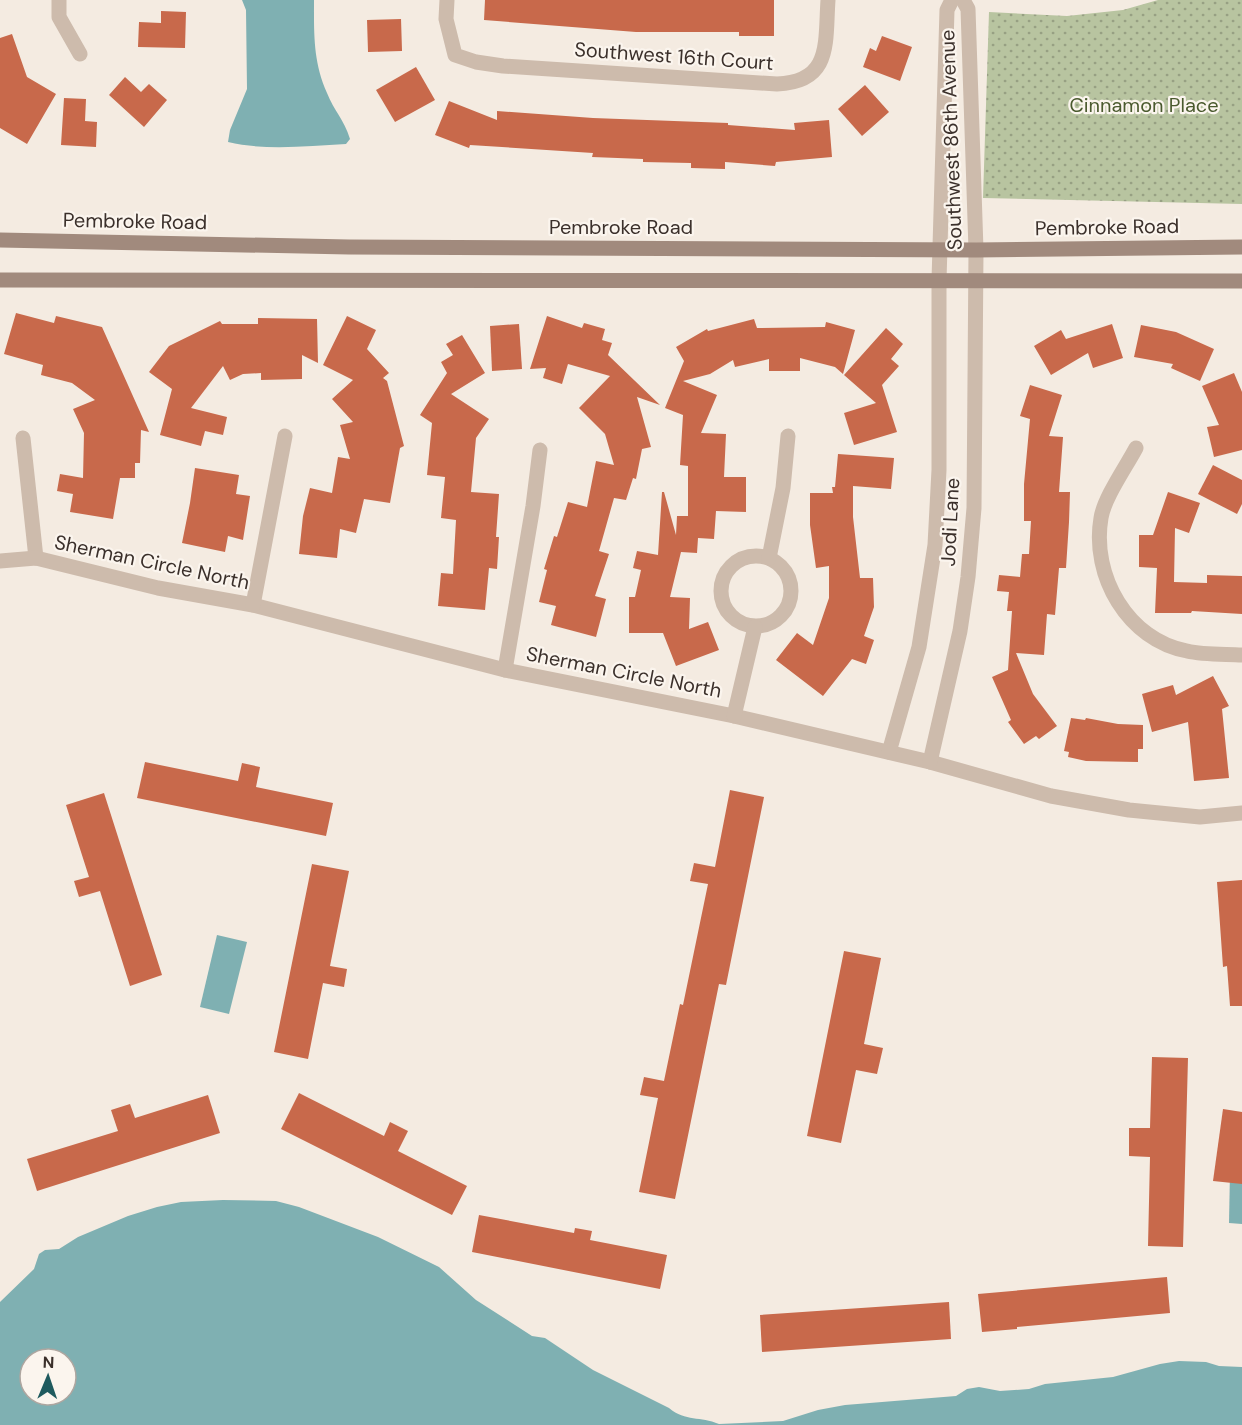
<svg xmlns="http://www.w3.org/2000/svg" width="1242" height="1425" viewBox="0 0 1242 1425" font-family="'DM Sans',sans-serif">
<style>
.park{fill:url(#park-dots)}
.water{fill:#7fb0b2;fill-rule:evenodd}
.building{fill:#c8694b}
.lines{fill:none;stroke-linecap:round;stroke-linejoin:round}
.street{stroke:#cdbbac;stroke-width:15}
.secondary{stroke:#a18a7d;stroke-width:15}
.labels{text-anchor:middle;dominant-baseline:central;stroke-width:4.5;stroke-linejoin:round;paint-order:stroke}
.street-label{font-size:20px;fill:#3b302b;stroke:#fbf5ee}
.park-label{font-size:20px;fill:#4a5a2e;stroke:#fbf5ee}
</style>
<defs>
<pattern id="park-dots" width="8" height="8" patternUnits="userSpaceOnUse" patternTransform="scale(1.5)"><rect width="8" height="8" fill="#b8c4a0"/><path d="M2 2h.1M6 6h.1" fill="none" stroke="#97a083" stroke-width="1.8" stroke-linecap="round"/></pattern>
</defs>
<rect width="100%" height="100%" fill="#f4ebe1"/>
<path class="park" d="M1158 0H1242V204L983 198 989 12 1067 16 1123 10Z"/>
<g class="water">
<path d="M242 0H314C314 34 313 61 327 93 334 111 344 119 350 139L346 144C307 146 266 151 228 142L230 130 247 89 246 10Z"/>
<path d="M217 935 247 942 229 1014 200 1007Z"/>
<path d="M1230 1171 1242 1172V1224L1229 1223Z"/>
<path d="M223 1200 276 1201 299 1207 378 1237 439 1267 476 1300 532 1336 545 1338 593 1370 669 1408C686 1422 700 1416 719 1424L783 1421 818 1410 845 1405 956 1396 967 1389 979 1387 1000 1391 1029 1389 1045 1384 1113 1377 1160 1364 1179 1361 1206 1362 1219 1366 1242 1367V1425H0V1302L34 1269 39 1254 45 1250 59 1249 78 1237 128 1216 157 1207 181 1202ZM30 1359H66V1395H30Z"/>
</g>
<g class="building">
<path d="M485 0H774V36H739V32H636L484 20Z"/>
<path d="M161 11 186 12 185 48 138 47 139 22 161 23Z"/>
<path d="M401 19 402 51 368 52 367 20Z"/>
<path d="M12 34 27 77 56 94 27 144 0 128V38Z"/>
<path d="M882 36 912 47 900 81 863 67 870 48 876 51Z"/>
<path d="M416 67 435 100 395 122 376 90Z"/>
<path d="M125 77 141 92 149 84 167 100 144 127 109 95Z"/>
<path d="M865 85 889 112 862 136 838 109Z"/>
<path d="M64 98 86 99 85 121 97 122 96 147 61 145Z"/>
<path d="M449 101 497 120V111L593 118 728 123V125L795 130 794 123 829 120 832 157 776 162 775 166 725 162V169L691 168V163L643 162V159L592 157 593 153 470 145 469 148 435 135Z"/>
<path d="M16 313 54 323 56 316 102 327 149 432 141 430 140 463H135V478H120L113 519 70 512 73 494 57 491 60 474 83 478 84 433 73 409 95 400 72 383 41 375 43 365 4 354Z"/>
<path d="M347 316 376 330 367 349 389 373 383 378 387 381 404 446 400 448 390 503 364 499 356 533 340 529 337 558 299 554 303 516 310 488 332 493 338 457 350 459 340 425 353 422 332 399 353 380 323 365Z"/>
<path d="M547 316 582 328 584 323 605 329 602 340 612 343 608 355 660 405 637 397 651 447 642 449 636 479 633 478 626 500 614 498 599 551 609 554 595 596 606 599 596 637 551 625 556 606 539 602 547 570 544 569 554 536 557 537 568 502 587 507 596 461 614 465 605 434 579 408 610 376 568 364 562 384 543 378 546 368 530 369Z"/>
<path d="M258 318 317 319 318 363 302 355V379L261 380V373L243 374 230 380 223 366 191 408 227 417 223 435 205 431 201 446 160 435 172 389 149 372 169 346 220 321 222 324H258Z"/>
<path d="M754 319 757 328 825 327 826 322 855 330 843 374 835 367 800 358V371H769V359L735 367 733 360 710 374 683 381 717 395 701 433 726 434 724 477H746V512L716 511 714 539 698 538 697 553 681 552 670 597 690 598 689 629 708 622 719 650 676 666 663 633H629V597H635L641 570 633 568 637 551 658 555 662 492H664L676 535 677 516H688V466L680 465 683 415 665 408 684 361 676 347 707 329 708 331Z"/>
<path d="M519 324 522 369 492 371 490 326Z"/>
<path d="M1112 324 1123 358 1093 368 1088 353 1051 375 1034 346 1061 330 1066 339Z"/>
<path d="M1141 325 1176 332 1214 349 1200 381 1171 368 1173 364 1134 357Z"/>
<path d="M886 328 903 344 891 359 899 366 882 385 897 432 854 445 844 413 876 403 844 375Z"/>
<path d="M462 335 485 373 451 394 489 419 476 438 471 492 499 494 496 537H499L497 569 489 568 485 610 438 606 441 573 453 574 456 520 441 518 445 477 427 475 432 423 420 415 447 373 441 362 453 355 446 344Z"/>
<path d="M1234 373 1242 392V450L1214 457 1207 427 1219 425 1202 386Z"/>
<path d="M1030 385 1062 395 1049 436 1063 437 1059 492H1070L1069 522 1066 568H1059L1055 615 1047 614 1044 655 1016 653 1033 694 1057 726 1039 739 1036 736 1024 744 1008 722 1011 720 992 677 1008 670 1012 611H1007L1009 592 997 591 999 575 1020 577 1022 554H1029L1031 521H1024V484L1030 419 1020 416Z"/>
<path d="M838 454 894 458 891 489 853 486V517L860 578H873L874 607 864 636 874 640 866 664 852 659 823 696 776 660 797 633 813 645 829 598V566L816 568 810 525V493H833L832 487H835Z"/>
<path d="M1213 465 1242 480V504L1237 514 1198 494Z"/>
<path d="M195 468 239 475 236 494 250 496 243 540 228 536 225 552 182 543 190 503Z"/>
<path d="M1168 492 1200 503 1189 533 1175 528 1174 582 1207 583V575L1242 576V614L1192 611 1191 613H1155L1157 568 1139 567V535H1153Z"/>
<path d="M1213 676 1229 706 1222 709 1229 778 1194 781 1188 722 1152 732 1142 694 1173 685 1176 695Z"/>
<path d="M1071 718 1085 720 1086 718 1118 724 1143 725V749H1138V762L1086 761 1068 757 1069 752 1064 751Z"/>
<path d="M145 762 238 781 242 763 260 767 256 787 333 803 326 836 137 798Z"/>
<path d="M730 790 764 797 726 985 719 984 675 1199 639 1192 658 1098 640 1095 644 1077 664 1081 680 1004 683 1005 708 884 690 881 694 863 715 867Z"/>
<path d="M104 793 162 975 130 986 100 891 79 897 74 881 89 877 66 805Z"/>
<path d="M312 864 349 871 330 966 347 969 344 987 323 983 308 1059 274 1052Z"/>
<path d="M1242 880V1006H1230L1227 966 1223 967 1217 882Z"/>
<path d="M844 951 881 958 864 1044 883 1048 877 1074 856 1070 841 1143 807 1136Z"/>
<path d="M1152 1057 1188 1058 1183 1247 1148 1246 1150 1157 1129 1156V1128H1150Z"/>
<path d="M299 1093 384 1136 390 1122 408 1131 398 1151 467 1186 452 1215 281 1129Z"/>
<path d="M208 1095 220 1133 37 1191 27 1159 118 1131 111 1110 130 1104 135 1118Z"/>
<path d="M1223 1109 1242 1112V1184L1213 1181Z"/>
<path d="M479 1215 574 1233 575 1228 592 1231 590 1240 667 1255 660 1289 472 1252Z"/>
<path d="M1167 1277 1170 1313 1017 1327V1329L982 1332 978 1294Z"/>
<path d="M949 1302 951 1339 762 1352 760 1315Z"/>
</g>
<g class="lines">
<g class="street">
<path d="M59 0V17L80 54"/>
<path d="M447 0 446 19 455 55 476 62 503 66 777 84C832 82 825 43 828 0"/>
<path d="M23 438 36 558"/>
<path d="M1136 448C1126 467 1104 498 1101 518 1091 576 1128 640 1187 651 1204 655 1224 654 1242 655"/>
<circle cx="756" cy="591" r="35"/>
<path d="M769 558 783 488 788 436"/>
<path d="M0 561 36 558 158 588 253 605 505 670 734 716 930 762 1051 796 1129 810 1200 817 1242 813"/>
<path d="M253 605 285 436"/>
<path d="M505 670 533 506 540 450"/>
<path d="M734 716 755 627"/>
<path d="M889 752 919 647 935 545 939 470V280L947 10 952 0"/>
<path d="M930 762 960 631 968 577 974 508 976 250 968 9 963 0"/>
</g>
<g class="secondary">
<path d="M0 240 349 247 976 250 1242 247"/>
<path d="M0 280 1242 281"/>
</g>
</g>
<g class="labels">
<g class="street-label">
<text transform="translate(674 56) rotate(4)">Southwest 16th Court</text>
<text transform="translate(951 140) rotate(-92)">Southwest 86th Avenue</text>
<text transform="translate(135 221) rotate(1)">Pembroke Road</text>
<text x="621" y="227">Pembroke Road</text>
<text transform="translate(1107 227) rotate(-1)">Pembroke Road</text>
<text transform="translate(950 522) rotate(-87)">Jodi Lane</text>
<text transform="translate(152 562) rotate(12)">Sherman Circle North</text>
<text transform="translate(624 672) rotate(11)">Sherman Circle North</text>
</g>
<g class="park-label">
<text x="1144" y="105">Cinnamon Place</text>
</g>
</g>
<g transform="translate(48 1377) rotate(2)"><circle r="28" fill="#fbf5ee" stroke="#aea6a0" stroke-width="1.5"/>
<path d="M0-4.5L10 22L0 15L-10 22Z" fill="#1f5a5e"/>
<text y="-9" font-size="16" font-weight="bold" text-anchor="middle" fill="#3b302b">N</text>
</g>
</svg>
